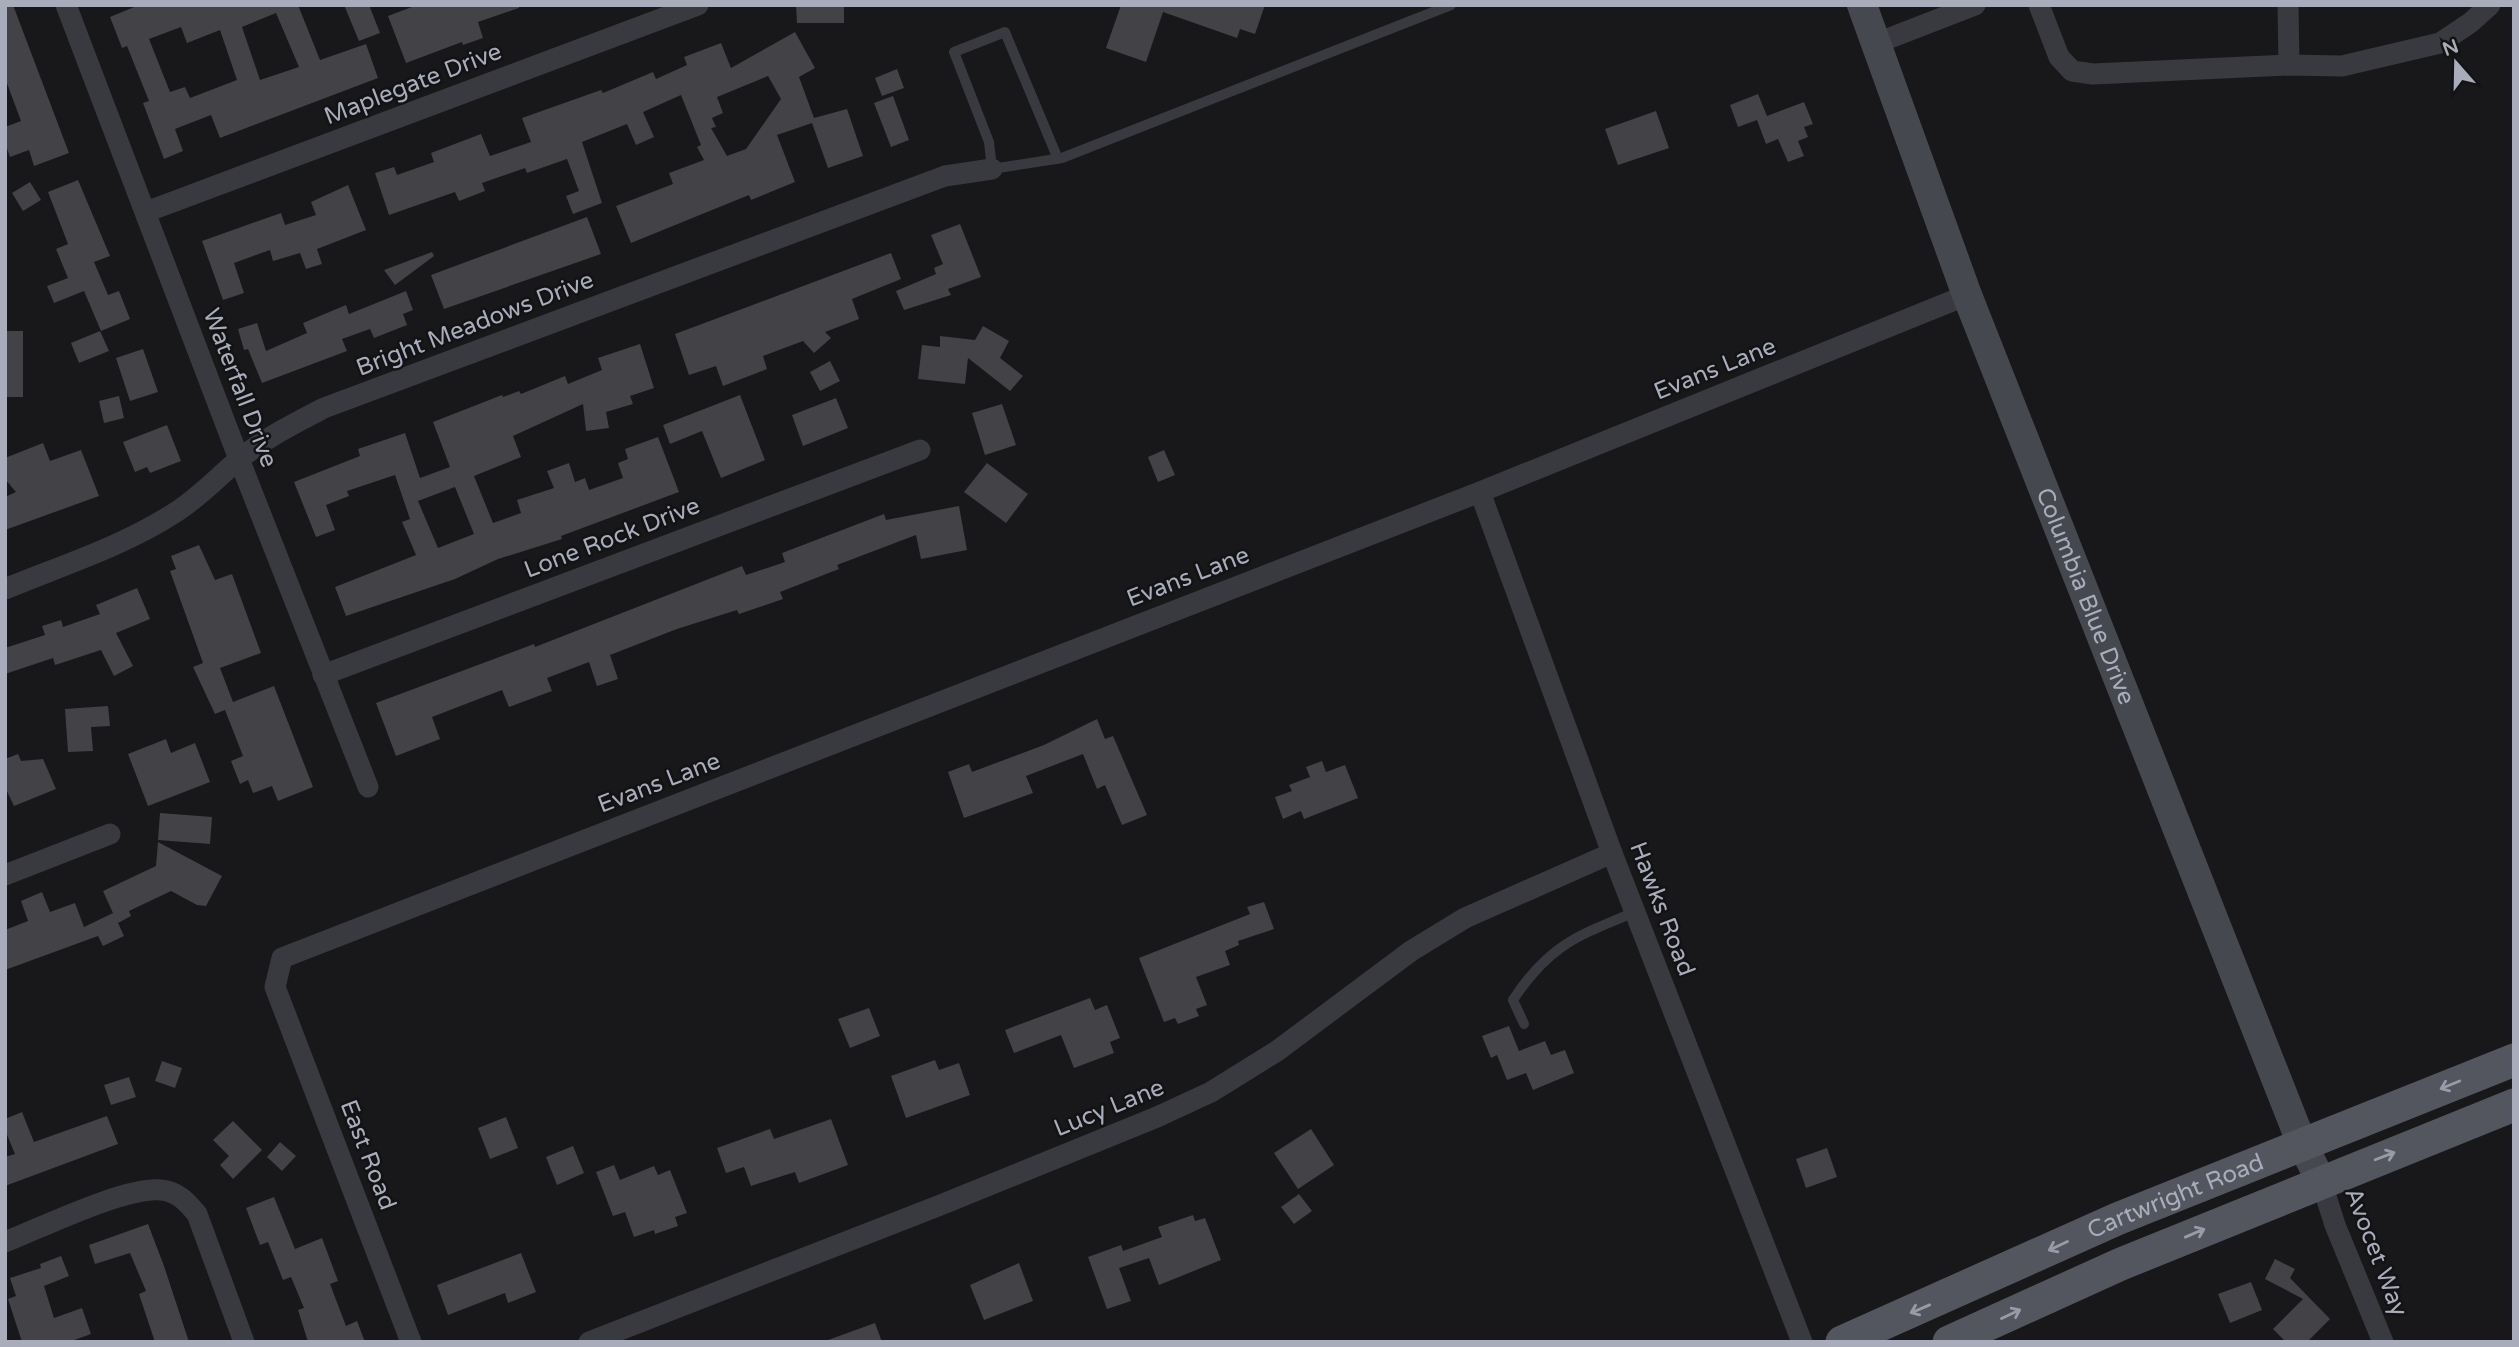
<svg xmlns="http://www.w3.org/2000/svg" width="2519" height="1347" viewBox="0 0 2519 1347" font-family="'Varela Round',sans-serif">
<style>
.building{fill:#424247;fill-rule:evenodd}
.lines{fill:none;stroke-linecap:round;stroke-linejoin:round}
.lane{stroke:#393940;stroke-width:10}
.street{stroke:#393940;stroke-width:21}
.secondary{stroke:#464850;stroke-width:30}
.primary{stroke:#54565f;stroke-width:33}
.oneway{stroke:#989ca9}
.labels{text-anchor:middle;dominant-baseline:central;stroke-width:5;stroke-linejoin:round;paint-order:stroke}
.street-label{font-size:24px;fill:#a9adbb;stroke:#131315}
</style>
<rect width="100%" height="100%" fill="#18181a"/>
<g class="building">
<path d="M5 5H13L69 153 34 166 29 150 10 157 5 143V127L21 121 5 78Z"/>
<path d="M139 5H298L320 60 366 44 378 78 220 138 211 115 175 129 183 151 164 159 143 103 149 101 127 46 122 48 110 17ZM276 13 299 67 260 80 242 27ZM181 27 187 43 220 30 237 80 190 98 185 87 170 92 149 39Z"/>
<path d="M344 5H369L380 33 359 41Z"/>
<path d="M417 5H519V8L478 22 483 38 463 45 462 42 406 63 388 16Z"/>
<path d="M796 5H844V23H797Z"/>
<path d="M1121 5H1265L1255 34 1240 29 1237 38 1163 12 1146 62 1106 48Z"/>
<path d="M795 32 815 68 799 77 814 118 847 109 863 156 828 168 812 123 777 135 795 182 751 200 749 195 631 243 616 206 673 184 669 173 704 160 697 147 701 145 681 95 643 112 654 137 636 145 627 124 582 142 602 203 573 214 566 196 579 191 567 159 527 173 525 168 482 183 485 191 459 201 455 192 389 215 375 173 394 167 397 175 434 162 431 153 481 134 490 156 531 142 522 118 601 90 603 93 653 72 656 79 687 65 684 57 721 43 731 68ZM768 76 781 99 746 149 727 156 711 128 716 127 712 118 723 113 717 97Z"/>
<path d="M897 69 904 88 882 96 875 78Z"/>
<path d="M1758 94 1767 116 1804 102 1813 124 1804 127 1808 137 1798 141 1804 156 1788 162 1778 139 1766 144 1757 120 1738 127 1730 105Z"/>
<path d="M893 96 909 140 891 147 874 103Z"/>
<path d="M1656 111 1669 148 1618 165 1605 129Z"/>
<path d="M78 180 110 256 94 262 108 295 119 291 130 319 101 331 84 291 54 303 47 286 68 278 56 249 68 244 48 192Z"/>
<path d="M30 182 41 200 23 211 12 193Z"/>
<path d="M348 185 366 230 317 249 322 264 306 269 300 253 273 261 270 250 234 263 244 293 223 300 202 241 281 213 285 225 316 215 311 202Z"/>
<path d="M587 217 601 254 444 309 431 275Z"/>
<path d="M960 224 981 277 948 289 951 295 904 310 896 291 936 274 934 268 943 264 931 235Z"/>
<path d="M432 252 434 256 395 285 384 270Z"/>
<path d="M891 253 901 279 852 299 859 319 825 332 831 338 814 353 803 341 763 356 767 369 723 386 716 366 689 375 675 334Z"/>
<path d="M406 291 413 310 403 314 407 325 374 338 370 329 342 339 347 351 262 383 248 349 244 350 238 329 257 323 266 351 307 333 303 323 346 305 349 314Z"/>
<path d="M983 326 1009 341 1000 358 1023 376 1010 391 968 358 965 384 918 379 922 345 940 347V336L975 340Z"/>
<rect x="5" y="331" width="18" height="66"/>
<path d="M100 331 109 351 79 363 71 343Z"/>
<path d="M640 344 654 388 630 396 633 404 606 412 609 428 586 431 583 404 513 436 521 457 474 476 493 523 521 513 517 500 554 488 547 471 569 463 575 482 585 478 589 490 623 478 618 463 628 459 625 449 658 437 679 492 561 536 562 539 498 559 455 579 346 616 335 587 416 555 402 522 410 519 395 475 347 491 349 496 326 505 335 530 316 537 294 482 360 456 358 449 405 433 420 478 450 467 433 422 502 395 503 397 519 391 521 394 565 376 568 384 602 370 598 358ZM455 487 474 534 438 548 418 501Z"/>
<path d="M143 349 158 392 130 401 116 358Z"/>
<path d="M830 361 840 381 820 391 810 372Z"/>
<path d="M740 395 765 460 721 478 702 431 670 444 663 425Z"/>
<path d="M119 396 124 418 104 423 99 401Z"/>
<path d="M836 398 848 428 803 446 792 415Z"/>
<path d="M1002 404 1016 445 985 455 972 413Z"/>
<path d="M167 425 181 461 150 473 147 467 135 472 123 442Z"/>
<path d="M43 443 50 461 81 450 99 496 5 530V497L16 492 5 479V458Z"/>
<path d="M1164 450 1175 475 1158 482 1148 457Z"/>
<path d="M987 463 1028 494 1006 523 964 492Z"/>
<path d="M959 506 967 550 921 559 916 535 837 565 839 569 780 592 783 599 739 614 737 610 677 629 610 655 618 679 597 686 589 662 547 678 552 691 509 707 502 690 432 717 440 739 396 756 376 703 534 644 535 647 742 566 746 575 785 562 782 553 884 514 886 520Z"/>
<path d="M199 545 215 580 232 574 261 653 220 668 233 702 274 686 313 787 278 801 272 786 253 793 248 780 240 784 231 761 243 756 225 710 215 714 193 667 203 663 170 571 176 569 171 556Z"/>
<path d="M137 588 150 619 116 633 133 666 114 676 101 650 55 665 53 658 5 674V648L45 635 42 626 61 620 63 627 100 614 96 605Z"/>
<path d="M108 706 110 726 91 727 93 751 68 752 65 709Z"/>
<path d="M1097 719 1105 739 1113 736 1147 815 1122 825 1105 785 1097 789 1083 754 1026 776 1033 793 964 818 948 772 969 764 972 772 1044 745Z"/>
<path d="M166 739 171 753 195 743 210 782 148 806 128 754Z"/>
<path d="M18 754 21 761 43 759 56 789 14 806 5 787V759Z"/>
<path d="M1322 761 1326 772 1345 765 1358 798 1304 819 1301 811 1283 819 1275 797 1292 791 1289 785 1310 777 1306 767Z"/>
<path d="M160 813 212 817 210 844 158 840Z"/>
<path d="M158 842 222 876 206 906 197 905 171 891 129 911 131 916 118 923 124 936 103 946 98 936 5 970V930L28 921 21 901 42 892 50 912 75 903 84 927 113 913 117 922 103 891 156 866Z"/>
<path d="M1264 902 1274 929 1238 941 1239 945 1225 951 1230 965 1196 977 1207 1005 1196 1009 1199 1016 1178 1024 1175 1018 1164 1022 1139 958 1250 914 1247 907Z"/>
<path d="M1090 998 1095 1010 1107 1005 1120 1038 1110 1042 1114 1053 1074 1068 1061 1035 1014 1053 1005 1030Z"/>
<path d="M869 1008 880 1036 850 1048 838 1019Z"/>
<path d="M1509 1026 1519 1051 1545 1041 1551 1055 1565 1050 1574 1073 1533 1090 1526 1073 1507 1080 1497 1055 1491 1058 1482 1036Z"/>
<path d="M935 1060 939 1070 959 1063 970 1095 906 1118 891 1076Z"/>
<path d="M162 1061 182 1068 175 1088 155 1081Z"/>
<path d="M129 1077 136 1097 111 1105 104 1085Z"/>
<path d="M22 1112 34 1142 107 1116 118 1144 5 1186V1157L15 1154 5 1130V1119Z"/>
<path d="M506 1117 518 1148 490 1159 478 1128Z"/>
<path d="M831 1119 848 1165 799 1183 795 1172 751 1186 744 1167 726 1173 717 1148 770 1129 774 1139Z"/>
<path d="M233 1121 262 1150 233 1179 220 1165 229 1156 213 1140Z"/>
<path d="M1311 1129 1334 1165 1298 1189 1274 1153Z"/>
<path d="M280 1142 296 1156 282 1171 267 1157Z"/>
<path d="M573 1146 584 1173 557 1185 546 1157Z"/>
<path d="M1827 1148 1837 1177 1806 1188 1796 1159Z"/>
<path d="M614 1165 620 1180 654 1166 658 1175 670 1170 687 1213 675 1217 678 1226 655 1234 654 1230 634 1237 625 1212 613 1216 596 1172Z"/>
<path d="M1299 1194 1312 1211 1294 1224 1281 1207Z"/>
<path d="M274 1197 295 1249 322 1238 338 1281 330 1284 346 1326 357 1321 365 1342H308L298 1310 304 1308 291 1277 283 1280 268 1242 260 1245 246 1208Z"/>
<path d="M1193 1215 1195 1221 1205 1218 1221 1260 1159 1285 1149 1258 1119 1268 1131 1301 1107 1309 1088 1257 1121 1245 1123 1251 1162 1237 1158 1227Z"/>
<path d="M148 1224 164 1266 189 1342H155L139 1294 146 1291 130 1253 95 1264 89 1245Z"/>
<path d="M521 1253 536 1292 508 1303 505 1293 448 1315 437 1285Z"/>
<path d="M61 1256 69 1276 44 1286 54 1318 82 1308 91 1334 69 1342H22L8 1299 16 1296 10 1278 41 1268 40 1264Z"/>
<path d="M2275 1259 2295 1269 2290 1278 2330 1319 2307 1342H2286L2273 1329 2303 1299 2265 1279Z"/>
<path d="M1019 1263 1033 1301 984 1320 970 1285Z"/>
<path d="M2251 1282 2262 1310 2230 1323 2218 1294Z"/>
<path d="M875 1323 882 1342H829L828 1340Z"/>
</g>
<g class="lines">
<g class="lane">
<path d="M1058 159 1005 32 954 52 989 142 992 169 1062 158 1451 5"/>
<path d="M1524 1024 1513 1000C1549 945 1577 936 1635 912"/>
</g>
<g class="street">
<path d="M66 5 239 459 368 787"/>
<path d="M2039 5 2059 57 2072 71 2093 74 2289 65 2342 66 2440 43 2470 23 2490 5"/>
<path d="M2288 5 2289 65"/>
<path d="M1877 43 1975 5"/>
<path d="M146 212 698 5"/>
<path d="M1480 492 1612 853 1802 1342"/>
<path d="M5 589C63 565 124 546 176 512 199 497 217 478 237 461 263 439 295 423 324 408L945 176 992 169"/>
<path d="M323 675 920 450"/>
<path d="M5 875 110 834"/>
<path d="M2321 1181 2335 1225 2383 1342"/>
<path d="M5 1242C43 1227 124 1187 161 1190 177 1191 187 1202 197 1214L244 1342"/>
<path d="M411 1342 275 987 282 958 1480 492 1967 295"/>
<path d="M589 1342 938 1206 1157 1117 1211 1092 1277 1051 1411 951 1465 918 1612 853"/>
</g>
<path class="secondary" id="s1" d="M1862 5 1967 295 2302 1144 2321 1181"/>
<g class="primary">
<path id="s2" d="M1842 1342 2117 1219 2514 1060"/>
<path d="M1949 1342 2121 1264 2514 1105"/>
</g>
</g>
<defs><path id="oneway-shaft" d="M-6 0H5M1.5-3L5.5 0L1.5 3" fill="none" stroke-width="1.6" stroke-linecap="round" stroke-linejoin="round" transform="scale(1.75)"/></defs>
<g class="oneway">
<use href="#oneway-shaft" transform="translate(2450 1085) rotate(158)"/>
<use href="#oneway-shaft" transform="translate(2385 1156) rotate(-21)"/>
<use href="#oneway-shaft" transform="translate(2195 1233) rotate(-23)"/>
<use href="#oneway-shaft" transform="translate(2058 1246) rotate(155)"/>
<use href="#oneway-shaft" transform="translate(1920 1309) rotate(157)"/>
<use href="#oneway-shaft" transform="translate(2011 1314) rotate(-25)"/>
</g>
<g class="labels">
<g class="street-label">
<text transform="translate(413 84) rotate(-21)">Maplegate Drive</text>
<text transform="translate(475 324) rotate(-21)">Bright Meadows Drive</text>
<text transform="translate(1715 369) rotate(-22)">Evans Lane</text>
<text transform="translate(240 388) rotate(69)">Waterfall Drive</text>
<text transform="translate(612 538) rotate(-21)">Lone Rock Drive</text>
<text transform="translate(1188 577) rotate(-21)">Evans Lane</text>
<text stroke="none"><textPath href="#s1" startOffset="632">Columbia Blue Drive</textPath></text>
<text transform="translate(659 783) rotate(-21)">Evans Lane</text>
<text transform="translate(1662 909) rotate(69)">Hawks Road</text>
<text transform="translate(1109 1108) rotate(-22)">Lucy Lane</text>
<text transform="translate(368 1155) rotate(69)">East Road</text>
<text stroke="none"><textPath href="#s2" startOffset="364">Cartwright Road</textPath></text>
<text transform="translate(2376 1252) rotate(69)">Avocet Way</text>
</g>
</g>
<rect width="2519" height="1347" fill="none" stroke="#a9adbb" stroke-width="14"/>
<g transform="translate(2456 63) rotate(340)" stroke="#131315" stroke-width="5" paint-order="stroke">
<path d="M0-5L12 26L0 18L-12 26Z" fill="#a9adbb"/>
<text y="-10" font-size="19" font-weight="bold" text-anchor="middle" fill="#a9adbb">N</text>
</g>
</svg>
